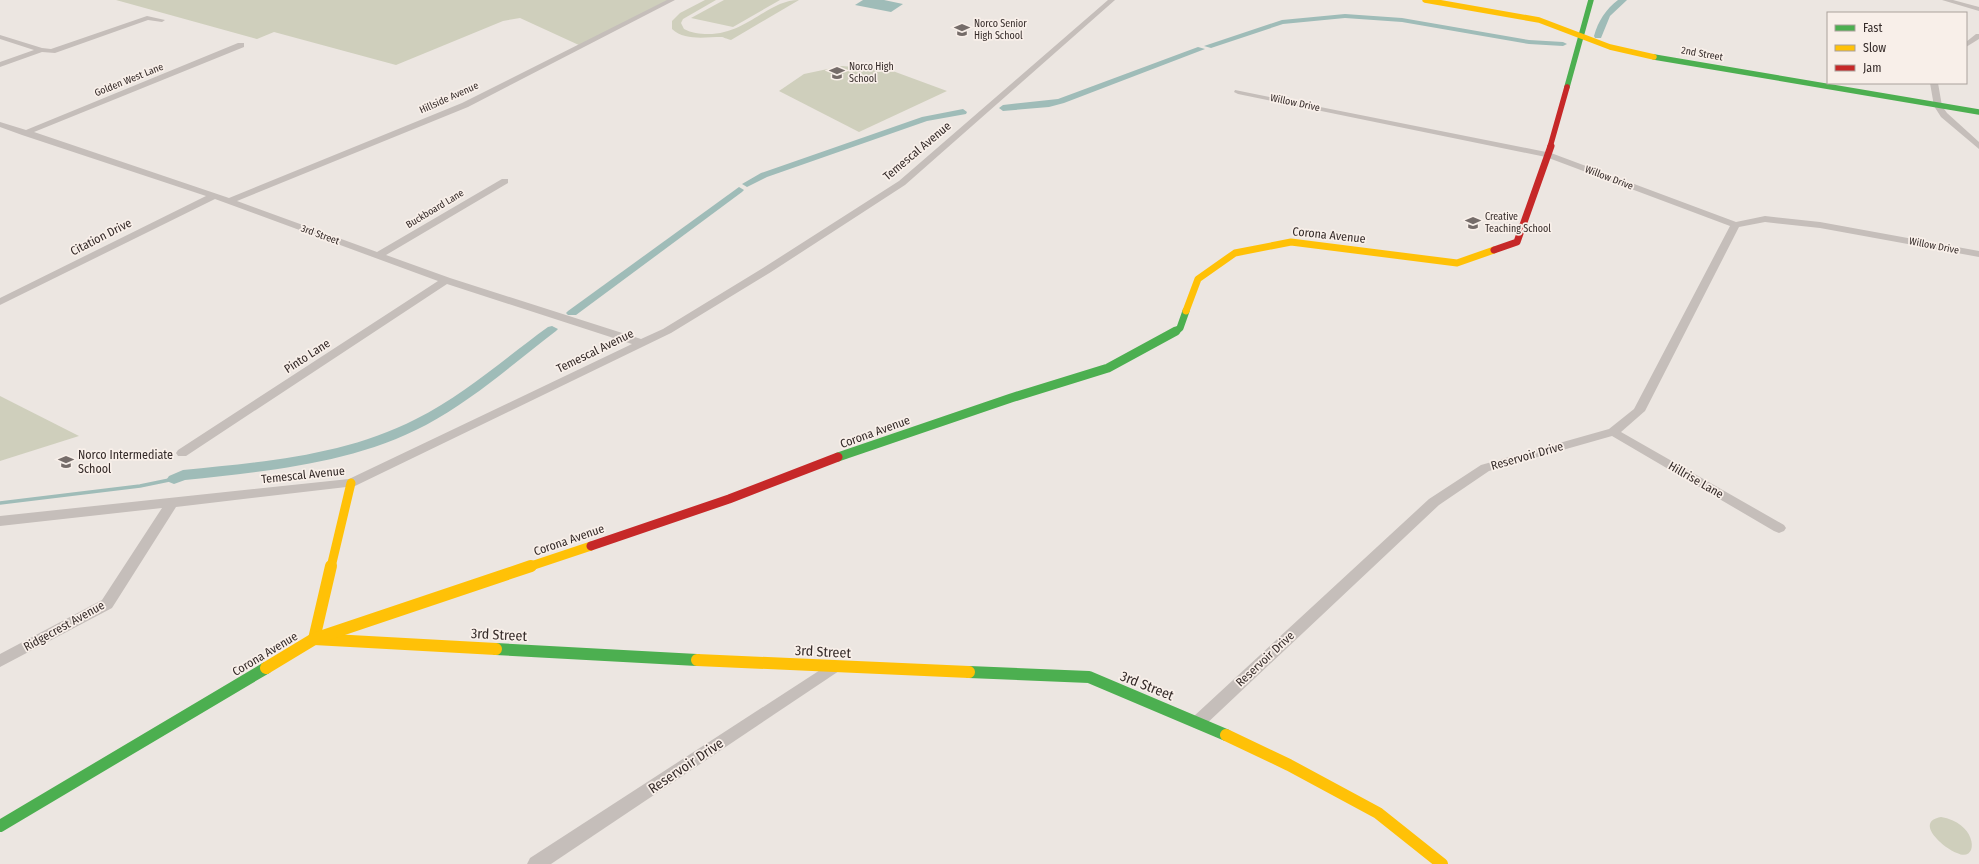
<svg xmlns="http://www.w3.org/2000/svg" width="1979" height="864" viewBox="0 0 1979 864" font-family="'Fira Sans Condensed',sans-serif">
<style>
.green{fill:#cfcfbc}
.water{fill:#9fbcb8}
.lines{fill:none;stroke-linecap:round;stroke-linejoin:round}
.stream{stroke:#9fbcb8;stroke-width:3.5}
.canal{fill:#9fbcb8;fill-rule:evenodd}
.street{fill:#c5beba;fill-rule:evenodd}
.fast-far3{stroke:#4caf50;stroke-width:5.5}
.fast-far2{stroke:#4caf50;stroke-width:7}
.fast-far1{stroke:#4caf50;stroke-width:9}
.fast{stroke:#4caf50;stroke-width:12}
.slow-far3{stroke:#ffc107;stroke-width:5.5}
.slow-far2{stroke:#ffc107;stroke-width:7}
.slow-far1{stroke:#ffc107;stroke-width:9}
.slow{stroke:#ffc107;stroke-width:12}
.jam-far2{stroke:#c62828;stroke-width:5.5}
.jam-far1{stroke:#c62828;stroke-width:7}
.jam{stroke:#c62828;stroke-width:9}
.labels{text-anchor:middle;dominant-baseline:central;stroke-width:3.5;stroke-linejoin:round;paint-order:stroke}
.far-poi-label{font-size:10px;fill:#352b29;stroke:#f8efe9;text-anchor:start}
.far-street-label{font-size:10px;fill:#352b29;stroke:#f8efe9}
.street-label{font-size:12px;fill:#352b29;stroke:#f8efe9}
.poi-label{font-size:12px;fill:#352b29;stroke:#f8efe9;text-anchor:start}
.near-street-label{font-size:14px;fill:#352b29;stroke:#f8efe9}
</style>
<rect width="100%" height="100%" fill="#ece6e1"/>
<g class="green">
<path d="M116 0H672L581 46 520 18 503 21 396 65 274 32 257 39Z"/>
<path d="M705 0H716L683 19 681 23 684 29C691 33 700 34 708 34 747 34 768 0 799 0L731 40C726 39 724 37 721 37 705 37 685 41 672 29V21L680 13Z"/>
<path d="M724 0H780L733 27 691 18Z"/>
<path d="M842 66 890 70 947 91 859 132 779 91 804 74Z"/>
<path d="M0 396 79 436 0 461Z"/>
<path d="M1941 817C1979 823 1979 864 1957 853 1945 849 1913 822 1941 817Z"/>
</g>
<path class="water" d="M863 0H884L903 4 891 12 855 5Z"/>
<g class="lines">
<path class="stream" d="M0 503 140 486 174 479"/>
<g class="canal">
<path d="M1618 0H1627L1610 16 1601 38H1595L1594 36C1598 21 1606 9 1618 0Z"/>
<path d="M1345 14 1402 18 1529 40 1563 42 1567 44 1563 46 1529 44 1402 22 1345 18 1283 24 1211 48 1204 46 1282 20Z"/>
<path d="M1198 47 1205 49 1064 103 1049 107 1003 111 999 108 1003 105 1058 99Z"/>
<path d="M963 109 967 112 966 114 927 121 767 177 747 187 742 184 761 173 922 117Z"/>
<path d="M739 187 744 190 742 192 576 315H568L566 313 568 311Z"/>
<path d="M552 326 558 329 556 331C514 363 473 400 426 425 352 464 267 471 185 480L174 484 169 482 167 479 169 476 183 470C262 462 344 456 416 419 464 395 505 358 548 327Z"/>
</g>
<g class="street">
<path d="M667 0H675L468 107 237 201 377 252 502 179H508V183L386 255 450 278 641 339 663 329 763 268 899 181 1108 0H1115L905 185 771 272 671 333 355 486 176 507 112 608 0 667V654L102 600 162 508 0 526V516L349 479 632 344 447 284 186 456H178L176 453 178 450 438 281 215 199 0 305V298L206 196 22 135 0 127V122L26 130 238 43H244V47L34 132 229 198 462 103Z"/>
<path d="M1942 0H1953L1979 7V11Z"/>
<path d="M147 16 165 20 162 22 148 20 55 53 42 52 0 67V62L34 50 0 39V35L42 48 51 49Z"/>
<path d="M1976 34H1979V39L1966 47V42Z"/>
<path d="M1930 83H1938L1942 106 1947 113 1979 142V149L1941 117 1934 106Z"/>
<path d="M1235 90 1551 153 1736 222 1765 216 1820 222 1979 251V257L1820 228 1765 222 1739 227 1645 411 1621 432 1784 525 1786 528 1784 531 1779 533 1774 531 1612 436 1489 471 1439 505 1203 727 1198 729 1193 727 1190 722 1193 717 1429 499 1481 465 1609 429 1634 409 1730 226 1546 157 1238 94 1234 92Z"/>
<path d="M834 661 839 663 841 667 839 671 551 864H527L530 858Z"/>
</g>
<g class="fast-far3">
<path d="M1654 57 1979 112"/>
<path d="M1567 87 1591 0"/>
</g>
<path class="fast-far2" d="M1175 332 1180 328 1186 311"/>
<path class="fast-far1" d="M838 457 1011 398 1108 368 1176 331"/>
<g class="fast">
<path d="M496 649 697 660"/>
<path d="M969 672 1089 677 1226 735"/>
<path d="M0 826 266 668"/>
</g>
<path class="slow-far3" d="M1425 0 1539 20 1610 47 1654 57"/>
<path class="slow-far2" d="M1186 311 1198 279 1235 253 1291 242 1457 263 1494 250"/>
<g class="slow-far1">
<path d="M331 567 351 483"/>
<path d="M528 567 591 546"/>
</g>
<g class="slow">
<path d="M331 566 314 639 496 649"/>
<path d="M697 660 969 672"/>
<path d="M266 668 314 639 531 566"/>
<path d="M1226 735 1289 765 1378 813 1442 864"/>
</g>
<path class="jam-far2" d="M1550 147 1567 87"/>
<path class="jam-far1" d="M1494 250 1517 242 1551 146"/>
<path class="jam" d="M591 546 729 499 838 457"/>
</g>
<defs>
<g id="school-bare" transform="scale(1.2)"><path d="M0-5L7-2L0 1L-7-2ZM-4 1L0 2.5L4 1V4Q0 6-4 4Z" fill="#756c69" stroke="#f8efe9" stroke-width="2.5" paint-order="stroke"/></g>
</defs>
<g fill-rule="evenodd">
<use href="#school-bare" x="962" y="30"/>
<use href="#school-bare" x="837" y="73"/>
<use href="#school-bare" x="1473" y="223"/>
<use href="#school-bare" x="66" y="462"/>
</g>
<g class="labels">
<g class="far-poi-label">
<text x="974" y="24">Norco Senior<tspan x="974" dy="12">High School</tspan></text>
<text x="849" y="67">Norco High<tspan x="849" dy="12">School</tspan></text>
<text x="1485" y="217">Creative<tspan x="1485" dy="12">Teaching School</tspan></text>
</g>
<g class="far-street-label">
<text transform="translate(1702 54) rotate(10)">2nd Street</text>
<text transform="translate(129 80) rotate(-22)">Golden West Lane</text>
<text transform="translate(449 98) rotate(-24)">Hillside Avenue</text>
<text transform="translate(1295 103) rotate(12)">Willow Drive</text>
<text transform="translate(1609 178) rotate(21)">Willow Drive</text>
<text transform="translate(435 209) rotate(-31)">Buckboard Lane</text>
<text transform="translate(320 235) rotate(20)">3rd Street</text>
<text transform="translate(1934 246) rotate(11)">Willow Drive</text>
</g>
<g class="street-label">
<text transform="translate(917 151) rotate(-40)">Temescal Avenue</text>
<text transform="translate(1329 235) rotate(6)">Corona Avenue</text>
<text transform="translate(101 237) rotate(-27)">Citation Drive</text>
<text transform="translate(595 351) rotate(-26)">Temescal Avenue</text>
<text transform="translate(307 356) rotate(-33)">Pinto Lane</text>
<text transform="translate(875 432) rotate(-20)">Corona Avenue</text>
<text transform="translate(1527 456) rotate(-16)">Reservoir Drive</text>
<text transform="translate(303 475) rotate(-6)">Temescal Avenue</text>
<text transform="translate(1696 480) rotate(30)">Hillrise Lane</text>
<text transform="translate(569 540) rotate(-19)">Corona Avenue</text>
<text transform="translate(64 626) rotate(-29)">Ridgecrest Avenue</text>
<text transform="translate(265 654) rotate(-31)">Corona Avenue</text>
<text transform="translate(1265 659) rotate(-43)">Reservoir Drive</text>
</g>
<g class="poi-label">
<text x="78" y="455">Norco Intermediate<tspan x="78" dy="14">School</tspan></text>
</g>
<g class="near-street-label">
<text transform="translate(499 635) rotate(3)">3rd Street</text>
<text transform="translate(823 652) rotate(3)">3rd Street</text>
<text transform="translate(1147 686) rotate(22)">3rd Street</text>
<text transform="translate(686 766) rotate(-34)">Reservoir Drive</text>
</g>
</g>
<rect x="1827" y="12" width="140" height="72" fill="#f8efe9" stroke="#aaa19c"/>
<rect x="1835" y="25" width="20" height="6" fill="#4caf50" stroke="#aaa19c"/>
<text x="1863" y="32" font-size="12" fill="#352b29">Fast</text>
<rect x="1835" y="45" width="20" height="6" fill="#ffc107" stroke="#aaa19c"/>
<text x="1863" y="52" font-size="12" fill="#352b29">Slow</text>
<rect x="1835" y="65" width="20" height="6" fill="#c62828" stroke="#aaa19c"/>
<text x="1863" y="72" font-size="12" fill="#352b29">Jam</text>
</svg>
